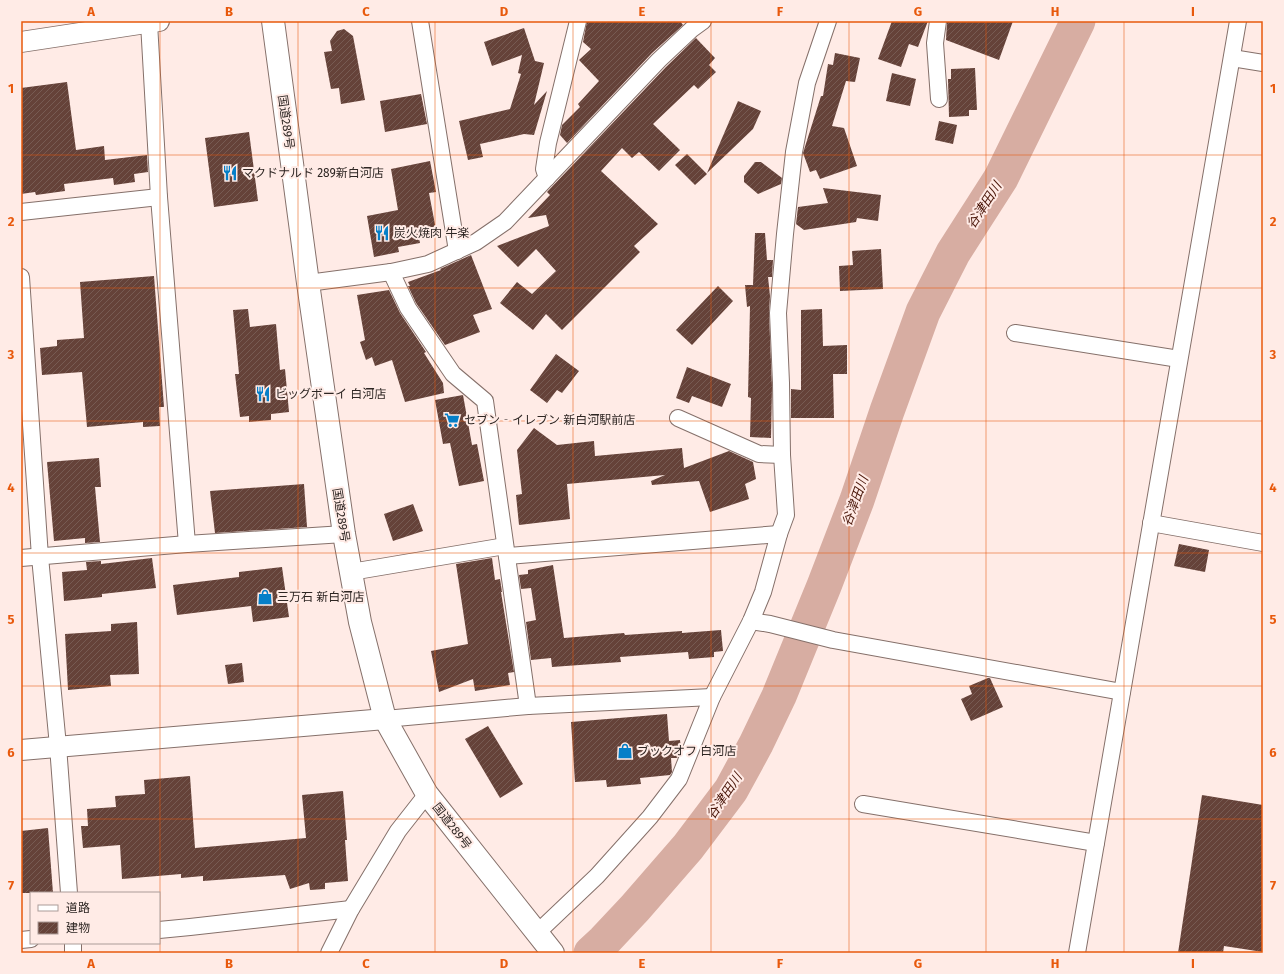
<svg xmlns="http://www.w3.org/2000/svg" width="1284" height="974" viewBox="0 0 1284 974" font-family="'Fira Sans','Noto Sans JP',sans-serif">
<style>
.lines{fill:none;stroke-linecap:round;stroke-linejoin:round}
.river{stroke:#d7ada2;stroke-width:35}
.building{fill:url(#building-hatch)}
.minor-casing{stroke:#85706a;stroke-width:18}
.tertiary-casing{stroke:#85706a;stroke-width:22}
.trunk-casing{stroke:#85706a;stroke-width:24}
.minor{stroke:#fff;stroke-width:16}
.tertiary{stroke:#fff;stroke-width:20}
.trunk{stroke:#fff;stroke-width:22}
.grid{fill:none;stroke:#e8590c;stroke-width:1;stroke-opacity:0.55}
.labels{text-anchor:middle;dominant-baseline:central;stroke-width:4;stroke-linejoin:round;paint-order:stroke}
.street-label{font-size:12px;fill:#2e2623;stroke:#ffebe6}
.poi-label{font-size:12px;fill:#2e2623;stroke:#ffebe6;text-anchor:start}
.water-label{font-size:13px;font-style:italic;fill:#4a1609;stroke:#ffebe6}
.neatline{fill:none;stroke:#e8590c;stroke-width:1.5}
.grid-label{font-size:13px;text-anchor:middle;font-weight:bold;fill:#e8590c}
</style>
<defs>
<pattern id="building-hatch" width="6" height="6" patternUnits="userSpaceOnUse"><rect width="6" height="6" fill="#654239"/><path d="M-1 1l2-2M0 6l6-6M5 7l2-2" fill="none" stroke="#775b53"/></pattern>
</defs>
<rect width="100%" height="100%" fill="#ffebe6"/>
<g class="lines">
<path class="river" d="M591 953 604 941 635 908 688 847 731 790 756 744 779 696 824 586 857 500 887 411 923 312 953 253 1001 178 1078 21"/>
</g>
<g class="building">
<path d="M587 21H680L683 25 652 53 567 143 560 135 562 125 580 107 578 104 599 81 579 60 591 49 583 42Z"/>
<path d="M892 21H928L918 47 909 44 901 67 878 59Z"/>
<path d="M947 21H1013L999 60 946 40Z"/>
<path d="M524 28 535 61 544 63 534 105 547 91 534 135 524 134 480 144 483 157 468 160 459 121 510 109 521 74 518 73 522 55 492 66 484 42Z"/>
<path d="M344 29 353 36 365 100 341 104 339 88 331 89 324 52 332 51 330 41 337 31Z"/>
<path d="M696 38 715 58 709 65 716 72 698 89 694 85 653 124 680 150 659 171 639 152 632 158 622 148 601 171 658 224 634 246 640 252 562 330 546 314 533 330 500 303 517 282 532 294 556 271 536 249 518 267 497 246 549 226 546 215 528 218 550 195 547 192 666 67Z"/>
<path d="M835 53 860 58 855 82 846 81 832 126 844 128 857 166 820 179 816 170 810 172 803 153 821 96H823L828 64 833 65Z"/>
<path d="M975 68 977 110H969V116L949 117 948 79H951V69Z"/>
<path d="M892 73 916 79 910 106 886 101Z"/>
<path d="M67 82 76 150 104 146 105 160 147 155 148 172 134 174 135 182 114 185 113 178 64 184 65 191 36 195 35 192 21 194V88Z"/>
<path d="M421 94 427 124 385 132 380 101Z"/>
<path d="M738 101 761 111 753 129 707 173Z"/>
<path d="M939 121 957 125 953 144 935 140Z"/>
<path d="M249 132 258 201 214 207 205 138Z"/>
<path d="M687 154 707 174 695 185 675 165Z"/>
<path d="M430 161 436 192 429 193 437 235 419 238 420 243 398 247 399 252 374 257 367 216 398 210 391 169Z"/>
<path d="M755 162H761L782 178 781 184 758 194 744 182V176Z"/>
<path d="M823 188 881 195 878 221 857 218 856 222 804 230 796 224 798 207 828 203Z"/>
<path d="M755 233H765L767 260H773L772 277H768L770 296 769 313 772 387 771 438 750 437 751 398 748 397 750 306 747 307 745 285H753Z"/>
<path d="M881 249 883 289 840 291 839 266 853 265 852 251Z"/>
<path d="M471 255 492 309 473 315 480 332 445 345 416 303 408 286H410L408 282 441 270 440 269Z"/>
<path d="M154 276 164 407H159L160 426 143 427V422L87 427 82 372 42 375 40 348 57 346V340L84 338 80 282Z"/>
<path d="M718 286 733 301 692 345 676 330Z"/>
<path d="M389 290 400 313 426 352 424 353 443 383 444 393 405 402 392 360 375 366 372 357 366 360 360 342 365 340 357 295Z"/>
<path d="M248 309 250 327 276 324 280 370 285 369 289 412 271 414V420L249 422V416L240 417 235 374H239L233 310Z"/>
<path d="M822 309 823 346 847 345V374H833L834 418H791V389L801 390V310Z"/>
<path d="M556 354 579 371 562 393 557 390 547 403 530 390Z"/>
<path d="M687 367 731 384 722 407 692 396 689 403 676 398Z"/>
<path d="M463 395 472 445 477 444 484 481 459 486 450 443 443 444 435 400Z"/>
<path d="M534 428 557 445 594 441 595 456 682 448 684 468 729 451 753 462 756 479 745 484 749 499 710 512 699 481 652 485 651 481 665 475 567 484 570 519 519 525 516 495 522 494 517 450Z"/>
<path d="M99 458 101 487H95L100 542 85 543V538L54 541 47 462Z"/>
<path d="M304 484 307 527 215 533 210 491Z"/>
<path d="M413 504 423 531 393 541 384 514Z"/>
<path d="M1179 544 1209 550 1205 572 1174 566Z"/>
<path d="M152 558 156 588 102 594V597L64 601 62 572 87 570 86 562 101 561V564Z"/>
<path d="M492 558 495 580 500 579 502 592H501L514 672 508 673 510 685 475 691 473 679 439 692 431 651 468 644 456 564Z"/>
<path d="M553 565 564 638 624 633 625 635 682 631V633L721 630 723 651 714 652V657L689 659 688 652 620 657 621 662 552 667 551 658 531 660 526 622 536 620 531 588 521 589 519 575 528 574V570Z"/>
<path d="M282 567 289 617 253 622 251 606 177 615 173 585 239 577V572Z"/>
<path d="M137 622 139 674 110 675 111 686 68 690 65 634 111 631V624Z"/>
<path d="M242 663 244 682 228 684 225 665Z"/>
<path d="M988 678H990L1003 707 971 721 961 699 972 694 969 686Z"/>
<path d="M667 714 669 741 680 740 681 749 677 758H671L672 772 670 775 640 778 641 784 607 787 606 780 575 782 571 722Z"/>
<path d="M488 726 523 784 500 798 465 739Z"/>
<path d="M190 776 195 848 306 838 302 795 343 791 347 840H345L348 881 325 883V889L310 890 309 883 290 889 285 875 203 881V876L181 878V874L122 879 120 845 83 848 81 826H88L87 809 116 807 115 796 145 794 144 780Z"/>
<path d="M1202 795 1263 805V952L1224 946 1223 953H1178Z"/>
<path d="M48 828 53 893H21V831Z"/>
</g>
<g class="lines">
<g class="minor-casing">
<g id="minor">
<path d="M420 21 457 251"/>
<path d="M938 21 935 43 939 99"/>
<path d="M149 23 159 197 187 544"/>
<path d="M1232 58 1263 63"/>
<path d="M547 178 544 169 548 143 578 21"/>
<path d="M21 212 159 197"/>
<path d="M391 272 408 308 453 374 485 401 528 706"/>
<path d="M21 277 40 557 58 746 69 893"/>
<path d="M308 283 391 272 428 264 476 242 505 222 659 60 692 29 703 21"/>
<path d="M1015 333 1179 359"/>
<path d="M678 418 759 454 782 455"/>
<path d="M1151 523 1263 543"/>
<path d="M507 556 779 534"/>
<path d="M21 558 187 544 344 534"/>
<path d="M351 572 505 546"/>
<path d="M751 621 770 624 833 640 1122 692"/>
<path d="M385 719 528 706 712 697"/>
<path d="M863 804 1096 843"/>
<path d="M159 930 190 927 351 909"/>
<path d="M537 933 597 876 650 817 679 779 712 697 751 621 763 592 779 534 786 515 782 455 781 383 778 313 785 234 794 152 807 83 828 21"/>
<path d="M21 940 31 939"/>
<path d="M73 943V953"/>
<path d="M329 953 351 909 398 831 427 794"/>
<path d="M1077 953 1238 21"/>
</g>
</g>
<g class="tertiary-casing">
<g id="tertiary">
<path d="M21 42 159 21"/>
<path d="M21 750 385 719"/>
</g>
</g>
<g class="trunk-casing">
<path id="trunk" d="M273 21 308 283 344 534 360 622 385 719 427 794 553 953"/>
</g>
<use href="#minor" class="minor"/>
<use href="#tertiary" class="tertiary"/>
<use href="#trunk" class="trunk"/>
</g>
<path class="grid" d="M160 21V953M298 21V953M435 21V953M573 21V953M711 21V953M849 21V953M986 21V953M1124 21V953M21 155H1263M21 288H1263M21 421H1263M21 553H1263M21 686H1263M21 819H1263"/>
<defs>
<g id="restaurant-bare" transform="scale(1.2)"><path d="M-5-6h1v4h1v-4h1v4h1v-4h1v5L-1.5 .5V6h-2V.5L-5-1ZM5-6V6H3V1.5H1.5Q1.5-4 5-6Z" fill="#057fc8" stroke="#ffebe6" stroke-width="2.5" paint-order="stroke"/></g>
<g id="supermarket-bare" transform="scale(1.2)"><path d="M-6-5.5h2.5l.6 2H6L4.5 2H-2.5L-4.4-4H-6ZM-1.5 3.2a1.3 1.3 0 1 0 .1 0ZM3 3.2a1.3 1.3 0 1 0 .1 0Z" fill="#057fc8" stroke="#ffebe6" stroke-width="2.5" paint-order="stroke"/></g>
<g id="shop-bare" transform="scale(1.2)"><path d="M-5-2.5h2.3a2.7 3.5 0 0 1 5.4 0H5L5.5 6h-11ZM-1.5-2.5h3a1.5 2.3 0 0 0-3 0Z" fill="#057fc8" stroke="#ffebe6" stroke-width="2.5" paint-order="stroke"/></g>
</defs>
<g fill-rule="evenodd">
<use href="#restaurant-bare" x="230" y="173"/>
<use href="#restaurant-bare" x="382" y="233"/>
<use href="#restaurant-bare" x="263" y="394"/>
<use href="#supermarket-bare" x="452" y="420"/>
<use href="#shop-bare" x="265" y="597"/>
<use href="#shop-bare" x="625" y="751"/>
</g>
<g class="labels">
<g class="street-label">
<text transform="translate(286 122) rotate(82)">国道289号</text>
<text transform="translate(341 515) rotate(81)">国道289号</text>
<text transform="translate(452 826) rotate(52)">国道289号</text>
</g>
<g class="poi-label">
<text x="242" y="173">マクドナルド 289新白河店</text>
<text x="394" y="233">炭火焼肉 牛楽</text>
<text x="275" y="394">ビッグボーイ 白河店</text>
<text x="464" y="420">セブン‐イレブン 新白河駅前店</text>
<text x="277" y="597">三万石 新白河店</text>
<text x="637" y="751">ブックオフ 白河店</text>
</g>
<g class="water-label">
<text transform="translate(984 205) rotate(-57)">谷津田川</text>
<text transform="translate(855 501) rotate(-70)">谷津田川</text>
<text transform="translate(724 796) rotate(-56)">谷津田川</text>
</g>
</g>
<rect width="1284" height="974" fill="none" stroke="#ffebe6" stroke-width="44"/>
<rect x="30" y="892" width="130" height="52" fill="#ffebe6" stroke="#ab9c98"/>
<rect x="38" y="905" width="20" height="6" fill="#ffffff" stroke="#ab9c98"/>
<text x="66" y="912" font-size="12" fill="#2e2623">道路</text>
<rect x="38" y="922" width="20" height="12" fill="url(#building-hatch)" stroke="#ab9c98"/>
<text x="66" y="932" font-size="12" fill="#2e2623">建物</text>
<rect x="22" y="22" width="1240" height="930" class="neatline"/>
<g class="grid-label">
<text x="91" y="16">A</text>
<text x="229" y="16">B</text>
<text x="366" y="16">C</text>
<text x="504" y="16">D</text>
<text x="642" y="16">E</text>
<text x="780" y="16">F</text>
<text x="918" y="16">G</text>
<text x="1055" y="16">H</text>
<text x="1193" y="16">I</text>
<text x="11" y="93">1</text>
<text x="1273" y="93">1</text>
<text x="11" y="226">2</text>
<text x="1273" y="226">2</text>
<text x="11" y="359">3</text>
<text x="1273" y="359">3</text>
<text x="11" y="492">4</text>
<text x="1273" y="492">4</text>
<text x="11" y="624">5</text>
<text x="1273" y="624">5</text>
<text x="11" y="757">6</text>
<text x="1273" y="757">6</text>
<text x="11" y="890">7</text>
<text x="1273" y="890">7</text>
<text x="91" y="968">A</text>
<text x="229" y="968">B</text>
<text x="366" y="968">C</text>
<text x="504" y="968">D</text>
<text x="642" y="968">E</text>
<text x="780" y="968">F</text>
<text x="918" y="968">G</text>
<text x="1055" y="968">H</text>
<text x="1193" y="968">I</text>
</g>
</svg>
